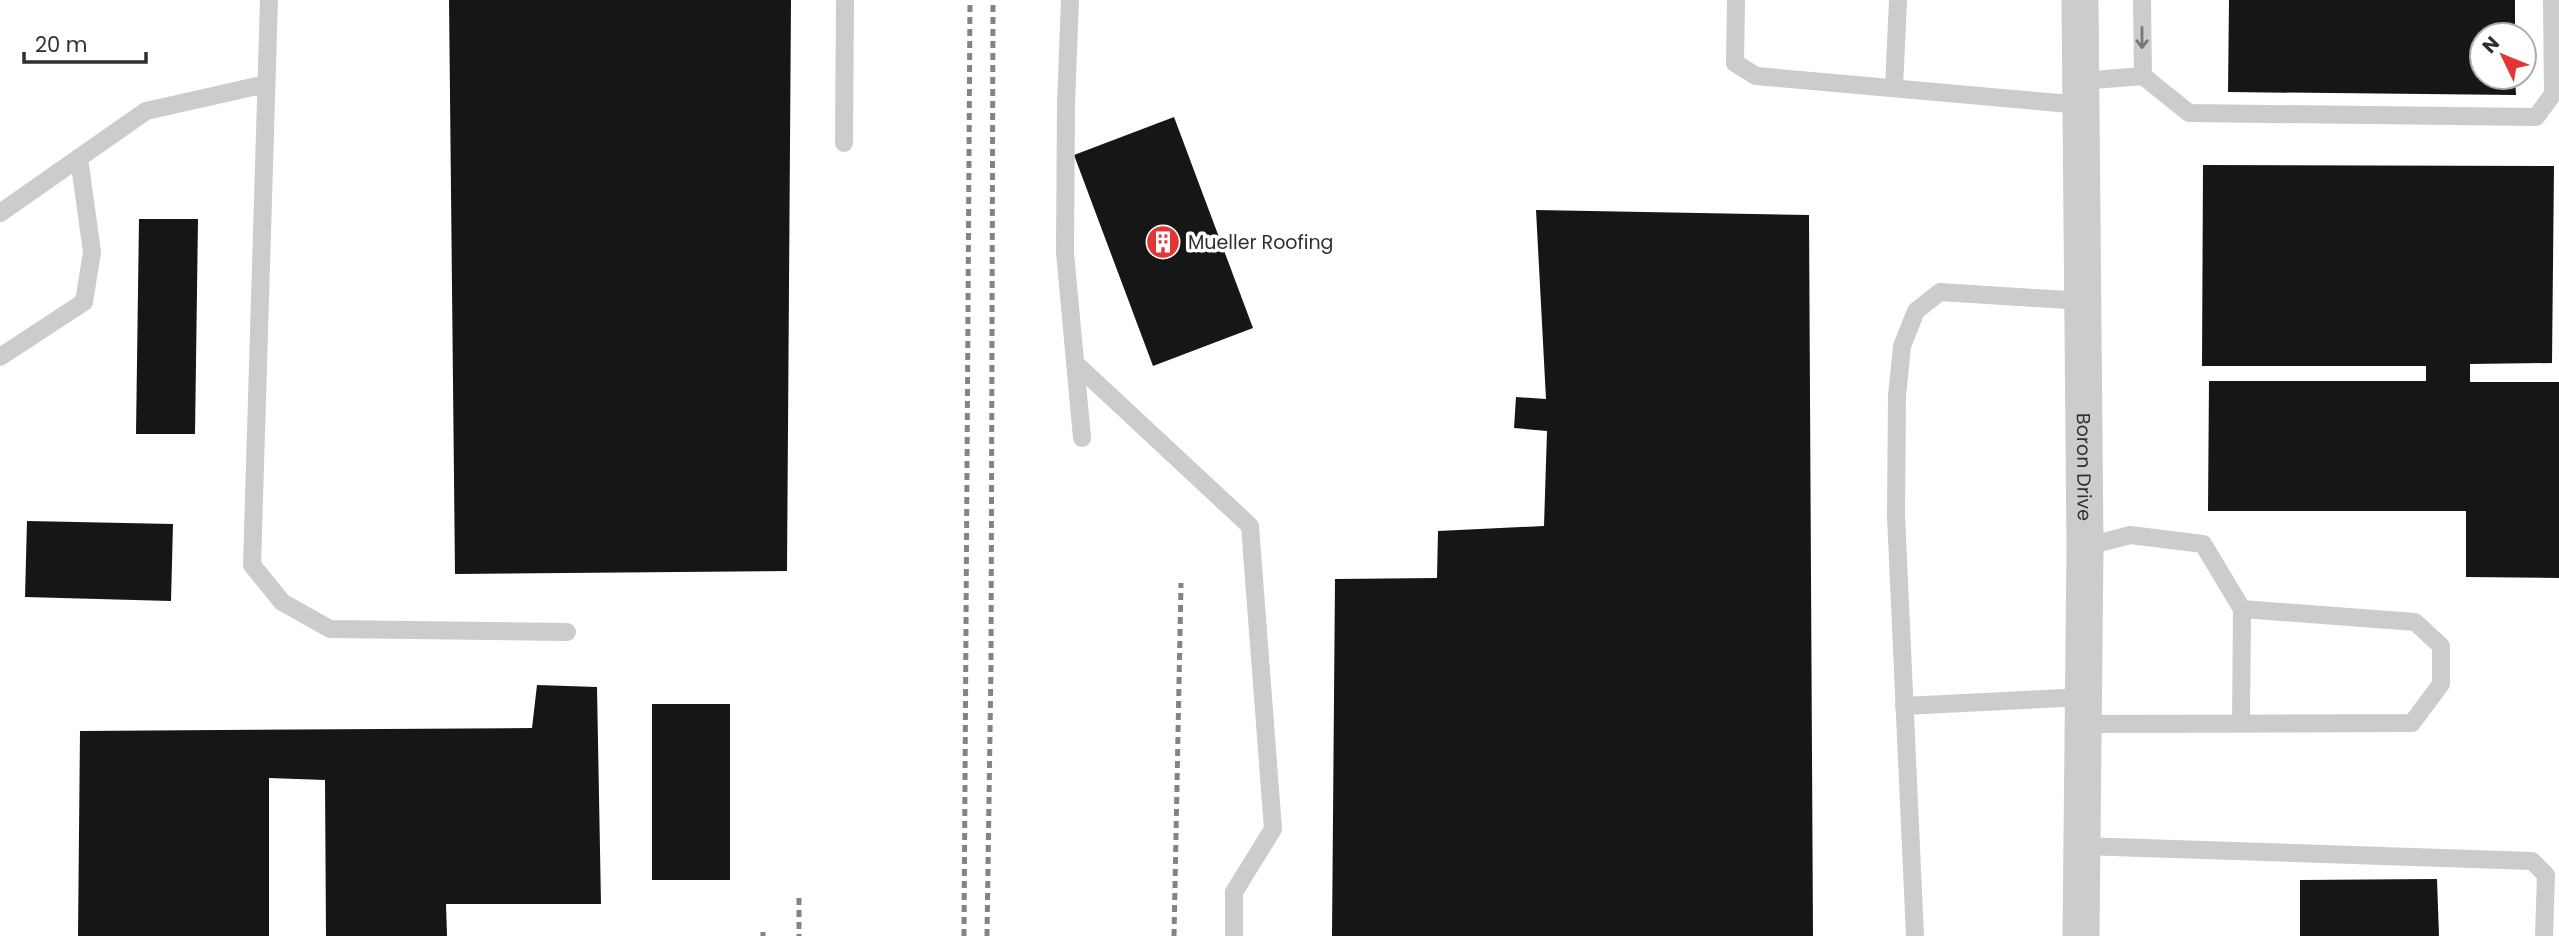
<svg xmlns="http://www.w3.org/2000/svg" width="2559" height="936" viewBox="0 0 2559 936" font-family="Poppins,sans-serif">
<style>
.building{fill:#161616}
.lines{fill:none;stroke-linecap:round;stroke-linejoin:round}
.lane{stroke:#ccc;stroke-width:18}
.street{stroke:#ccc;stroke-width:37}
.rail{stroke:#848484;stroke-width:5;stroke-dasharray:7 5;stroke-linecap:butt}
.oneway{stroke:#767676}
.labels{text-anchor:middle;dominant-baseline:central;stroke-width:7;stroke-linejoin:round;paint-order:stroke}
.poi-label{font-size:19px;fill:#2f2f2f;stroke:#fff;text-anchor:start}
.street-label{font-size:19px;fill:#2f2f2f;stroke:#fff}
</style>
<rect width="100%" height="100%" fill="#fff"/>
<g class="building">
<path d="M449 0H791L787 571 455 574Z"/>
<path d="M2229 0H2515V35H2482V77H2515L2516 95 2228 92Z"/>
<path d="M1174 117 1253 328 1153 366 1074 155Z"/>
<path d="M2203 165 2554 166 2552 363 2470 364V382H2559V578L2466 577V511H2208L2209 381H2426V366H2202Z"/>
<path d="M1536 210 1809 215 1813 936H1332L1335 579 1437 578 1438 531 1544 526 1547 431 1514 428 1516 397 1546 399Z"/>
<path d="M139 219H198L195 434H136Z"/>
<path d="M27 521 173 524 171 601 25 597Z"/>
<path d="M537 685 597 687 601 904H446L447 936H326L325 780 269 778V936H78L80 731 532 728Z"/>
<rect x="652" y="704" width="78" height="176"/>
<path d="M2437 879 2439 936H2300V880Z"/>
</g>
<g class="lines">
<g class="lane">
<path d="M269 0 252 565 282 602 330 629 567 632"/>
<path d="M1070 0 1066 103 1065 252 1082 438"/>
<path d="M1736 0 1735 63 1756 76 2081 105"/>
<path d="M2142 0 2143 76"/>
<path d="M2081 81 2143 76 2189 113 2536 117 2553 94 2552 0"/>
<path d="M1894 88 1898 0"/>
<path d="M844 143 845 0"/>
<path d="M0 213 146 111 266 84"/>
<path d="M0 357 84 302 92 252 79 158"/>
<path d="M1075 363 1250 526 1273 829 1234 892V936"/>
<path d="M1904 706 2084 697"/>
<path d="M2241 723 2242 609"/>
<path d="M2084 724 2412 723 2441 684V646L2415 622 2242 609 2203 544 2130 535 2085 547"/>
<path d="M2082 846 2532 861 2546 875 2544 936"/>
<path d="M1915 936 1896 516 1897 396 1902 346 1916 311 1940 292 2083 301"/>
</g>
<path class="street" id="s1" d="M2080 0 2085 547 2081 936"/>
<g class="rail">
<path d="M799 898V936"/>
<path d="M763 936V932"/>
<path d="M964 936 970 0"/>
<path d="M987 936 991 666 993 0"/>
<path d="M1174 936 1181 583"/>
</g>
</g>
<defs><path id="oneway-shaft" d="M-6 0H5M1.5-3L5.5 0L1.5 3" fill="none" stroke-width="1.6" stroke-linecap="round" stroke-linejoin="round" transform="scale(1.75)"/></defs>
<use class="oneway" href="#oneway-shaft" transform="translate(2142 38) rotate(90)"/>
<defs>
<g id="building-disc" transform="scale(1.75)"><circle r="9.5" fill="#e23635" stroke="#fff"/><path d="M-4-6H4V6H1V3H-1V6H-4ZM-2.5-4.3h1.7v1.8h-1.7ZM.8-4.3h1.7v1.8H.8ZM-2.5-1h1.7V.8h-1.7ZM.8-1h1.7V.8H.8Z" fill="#fff"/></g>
</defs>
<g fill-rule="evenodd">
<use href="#building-disc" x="1163" y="242"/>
</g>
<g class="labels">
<g class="poi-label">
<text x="1188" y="242">Mueller Roofing</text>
</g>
<g class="street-label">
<text stroke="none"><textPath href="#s1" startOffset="467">Boron Drive</textPath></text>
</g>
</g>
<g transform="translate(2503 56) rotate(313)"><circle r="33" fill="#ffffff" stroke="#acacac" stroke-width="2"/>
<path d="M0-5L12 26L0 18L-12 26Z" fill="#e23635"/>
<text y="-10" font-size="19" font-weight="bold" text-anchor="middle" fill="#2f2f2f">N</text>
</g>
<path d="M24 52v10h122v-10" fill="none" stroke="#2f2f2f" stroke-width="3.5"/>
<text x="35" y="52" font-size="21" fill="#2f2f2f" stroke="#ffffff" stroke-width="5" paint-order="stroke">20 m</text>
</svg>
